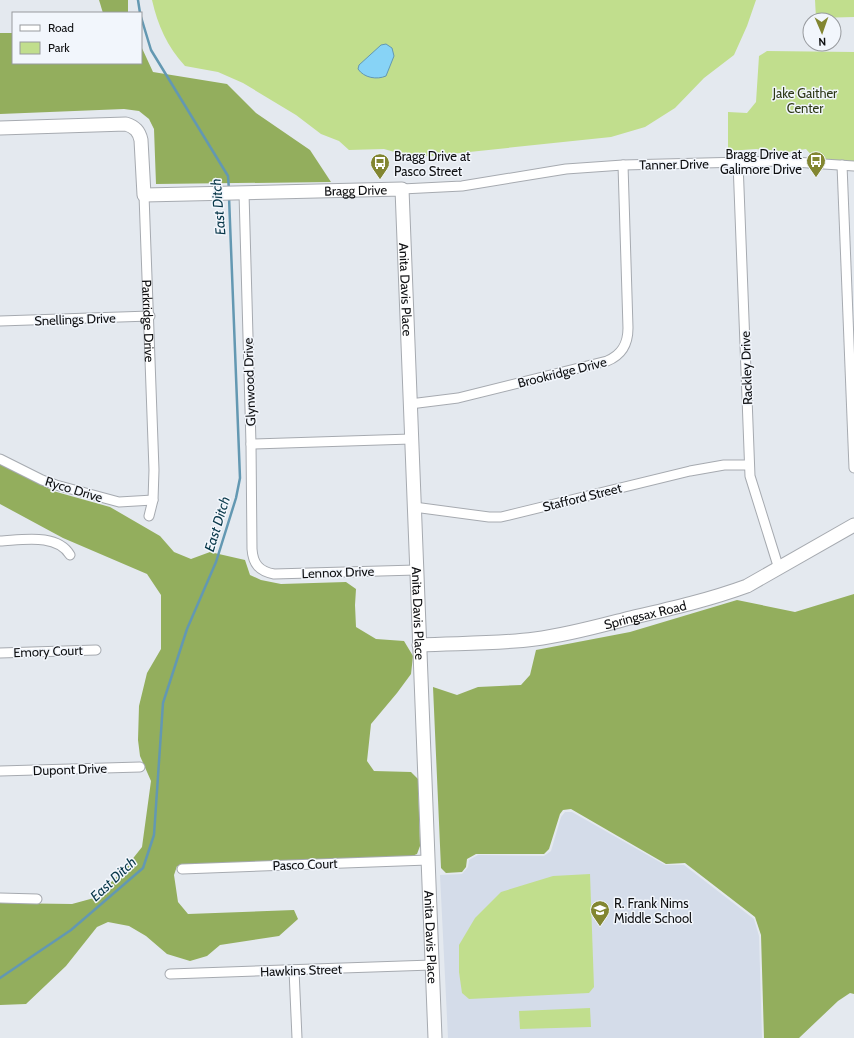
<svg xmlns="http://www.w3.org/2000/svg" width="854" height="1038" viewBox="0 0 854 1038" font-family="Cabin,sans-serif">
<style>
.built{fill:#d4dce9}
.green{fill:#c1de8d}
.forest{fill:#93ae5d}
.water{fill:#87d3f6;stroke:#6398b2}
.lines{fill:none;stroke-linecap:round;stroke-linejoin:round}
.stream{stroke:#6398b2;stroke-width:2.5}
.street-casing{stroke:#a6aab0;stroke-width:11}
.secondary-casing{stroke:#a6aab0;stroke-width:15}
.street{stroke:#fff;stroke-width:9}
.secondary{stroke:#fff;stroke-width:13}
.labels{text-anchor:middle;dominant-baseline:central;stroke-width:3;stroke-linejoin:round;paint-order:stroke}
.park-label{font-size:13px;fill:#2e3917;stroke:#f2f6fc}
.poi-label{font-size:13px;fill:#0f1012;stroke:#f2f6fc;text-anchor:start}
.street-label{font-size:13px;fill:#0f1012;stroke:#f2f6fc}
.water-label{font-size:14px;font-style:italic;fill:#083749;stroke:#f2f6fc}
</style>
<rect width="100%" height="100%" fill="#e4e9ef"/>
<path class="built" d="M565 812H572L665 865H684L754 919 759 936 762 1038H448L440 875 462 874 468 867 469 860 478 855 544 856 551 851 561 817Z"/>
<g class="green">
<path d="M152 0H756L747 26 734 55 704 78 675 108 645 127 611 137 431 156 405 155 384 149 349 150 339 141 321 134 296 115 243 83 218 72 185 66C167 46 158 26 152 0Z"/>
<path d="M815 0H854V17L816 18Z"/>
<path d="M767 51 854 52V162L814 158 806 149 788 152 756 149 728 151V112L747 113 756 102 759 56Z"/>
<path d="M590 874 594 987 589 993 469 999 462 993 459 972V945L475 918 501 892 553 876Z"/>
<path d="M590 1008 591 1027 520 1029 519 1011Z"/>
</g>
<g class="forest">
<path d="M99 0H128V13H103Z"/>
<path d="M13 33V63H141V46L153 72 227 84 256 113 310 150 331 182 156 184 154 129 149 119 139 111 124 109 0 114V33Z"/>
<path d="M0 462 53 491 110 507 160 536 174 552 191 559 210 552 245 560 250 575 261 580 281 584 346 582 356 589 355 605 356 627 376 639 404 641 413 656 411 674 397 693 371 724 367 761 374 771 411 772 418 779 420 846 417 854 412 856 177 866 174 875 178 902 188 914 294 910 298 919 279 936 220 945 207 956 190 961 167 954 146 936 129 926 108 922 97 927 66 966 26 1004 0 1005V903L72 904 94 898 123 871 142 847 151 781 140 756 138 740 139 706 147 673 161 649V595L147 574 63 538 0 504Z"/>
<path d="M854 594V994L850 993 838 1001 799 1038H764L761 935 755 917 685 863 666 864 571 809 563 810 560 814 549 849 544 854H476L467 859 466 867 462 872 446 873 441 868 433 687 457 695 478 687 521 685 530 675 536 650 630 632 737 600 795 612Z"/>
</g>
<path class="water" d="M386 44 392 48 394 56 386 76C377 80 364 78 358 69L359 65 381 45Z"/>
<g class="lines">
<g class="stream">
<path d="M138 0 140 13"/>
<path d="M141 17 151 50 228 176 229 190"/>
<path d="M0 978 71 930 143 868 154 835 163 703 187 629 216 562 236 498 240 478 229 197"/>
</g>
<g class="street-casing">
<g id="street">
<path d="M738 162 750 476 779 569"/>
<path d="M842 165 854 468"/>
<path d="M402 189 462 186 566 169 623 165 779 161 854 166"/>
<path d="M244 193 251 444 252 549C253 564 259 571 274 574L416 570"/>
<path id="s1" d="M144 195 154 470 153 500 149 516"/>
<path d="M0 321 150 316"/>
<path d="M410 404 458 398 607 361C622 355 628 344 628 328L623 165"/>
<path d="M251 444 411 439"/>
<path d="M0 459 42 480 56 485 119 502 153 500"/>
<path d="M414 507 489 517H501L690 471 724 465H749"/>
<path d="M0 541C22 540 57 533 70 555"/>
<path d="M0 653 96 650"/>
<path d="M0 771 140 767"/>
<path d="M182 869 428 860"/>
<path d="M0 898 37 899"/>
<path d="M294 970 297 1038"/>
<path d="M170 974 432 965"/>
</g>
</g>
<g class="secondary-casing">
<g id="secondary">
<path id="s2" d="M0 128 126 124C135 127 139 131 141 140L144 195 402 189 435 1038"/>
<path id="s3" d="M419 645C458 643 497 644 535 639 567 635 599 626 630 618 669 609 709 600 747 586L854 525"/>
</g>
</g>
<use href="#street" class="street"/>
<use href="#secondary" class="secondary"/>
</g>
<defs>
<g id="bus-pin" transform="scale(1)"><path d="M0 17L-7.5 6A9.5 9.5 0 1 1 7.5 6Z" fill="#828631" stroke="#f2f6fc"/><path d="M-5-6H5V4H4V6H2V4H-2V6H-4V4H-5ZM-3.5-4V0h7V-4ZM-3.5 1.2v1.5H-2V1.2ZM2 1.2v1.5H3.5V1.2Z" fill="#fff"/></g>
<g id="school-pin" transform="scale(1)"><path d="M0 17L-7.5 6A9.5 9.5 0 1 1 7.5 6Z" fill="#828631" stroke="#f2f6fc"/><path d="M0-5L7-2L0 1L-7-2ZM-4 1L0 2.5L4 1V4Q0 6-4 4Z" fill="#fff"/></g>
</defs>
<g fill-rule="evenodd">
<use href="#bus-pin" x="816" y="161"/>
<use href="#bus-pin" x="380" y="163"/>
<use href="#school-pin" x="600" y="910"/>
</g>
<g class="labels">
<g class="park-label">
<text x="805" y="93">Jake Gaither<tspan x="805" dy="15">Center</tspan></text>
</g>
<g class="poi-label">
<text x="802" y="154" text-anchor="end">Bragg Drive at<tspan x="802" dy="15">Galimore Drive</tspan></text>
<text x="394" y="156">Bragg Drive at<tspan x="394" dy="15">Pasco Street</tspan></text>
<text x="614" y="903">R. Frank Nims<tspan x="614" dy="15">Middle School</tspan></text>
</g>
<g class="street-label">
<text transform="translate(674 164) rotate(-1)">Tanner Drive</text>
<text stroke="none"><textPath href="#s2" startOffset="416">Bragg Drive</textPath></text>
<text stroke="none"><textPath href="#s2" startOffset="563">Anita Davis Place</textPath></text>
<text transform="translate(75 319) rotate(-2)">Snellings Drive</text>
<text stroke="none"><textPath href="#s1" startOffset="126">Parkridge Drive</textPath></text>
<text transform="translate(746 368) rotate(-92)">Rackley Drive</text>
<text transform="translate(562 372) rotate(-14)">Brookridge Drive</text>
<text transform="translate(249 382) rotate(-92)">Glynwood Drive</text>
<text transform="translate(74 489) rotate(17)">Ryco Drive</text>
<text transform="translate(582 497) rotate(-14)">Stafford Street</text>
<text transform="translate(338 572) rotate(-2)">Lennox Drive</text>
<text stroke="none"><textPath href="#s2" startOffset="887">Anita Davis Place</textPath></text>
<text stroke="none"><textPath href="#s3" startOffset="229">Springsax Road</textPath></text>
<text transform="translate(48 651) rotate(-2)">Emory Court</text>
<text transform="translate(70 769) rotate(-2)">Dupont Drive</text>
<text transform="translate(305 864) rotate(-2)">Pasco Court</text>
<text stroke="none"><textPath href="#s2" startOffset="1211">Anita Davis Place</textPath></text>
<text transform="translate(301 970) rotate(-2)">Hawkins Street</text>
</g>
<g class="water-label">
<text transform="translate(218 207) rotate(-95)">East Ditch</text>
<text transform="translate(217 524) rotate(-73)">East Ditch</text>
<text transform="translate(113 879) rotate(-43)">East Ditch</text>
</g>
</g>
<rect x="12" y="12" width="130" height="52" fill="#f2f6fc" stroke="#979a9e"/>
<rect x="20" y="25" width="20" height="6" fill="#ffffff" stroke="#979a9e"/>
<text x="48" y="32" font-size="12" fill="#0f1012">Road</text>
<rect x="20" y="42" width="20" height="12" fill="#c1de8d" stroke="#979a9e"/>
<text x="48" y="52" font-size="12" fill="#0f1012">Park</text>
<g transform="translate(822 32) rotate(178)"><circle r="19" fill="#f2f6fc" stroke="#979a9e"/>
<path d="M0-3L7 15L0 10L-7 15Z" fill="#828631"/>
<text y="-6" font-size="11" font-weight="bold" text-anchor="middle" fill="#0f1012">N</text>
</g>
</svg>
